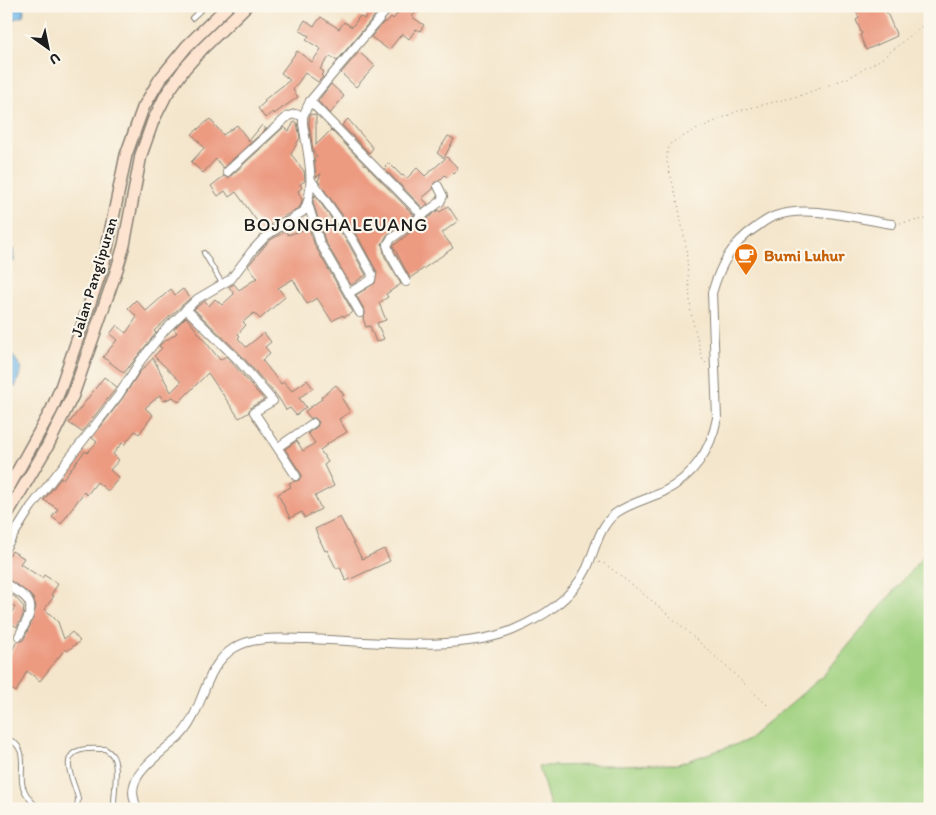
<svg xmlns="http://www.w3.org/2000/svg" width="936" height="815" viewBox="0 0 936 815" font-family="Itim,sans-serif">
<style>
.green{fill:#a0d180;stroke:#5e764e}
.water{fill:#71b6e7;stroke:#466982}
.building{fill:#ec9a80}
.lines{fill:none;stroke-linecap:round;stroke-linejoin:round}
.lane-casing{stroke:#888174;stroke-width:6}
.street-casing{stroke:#888174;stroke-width:10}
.secondary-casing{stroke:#888174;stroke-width:14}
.path{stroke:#888174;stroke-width:1;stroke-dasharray:1 4;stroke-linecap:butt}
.lane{stroke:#fff;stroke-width:4}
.street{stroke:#fff;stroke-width:8}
.secondary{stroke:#fde4d0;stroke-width:11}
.labels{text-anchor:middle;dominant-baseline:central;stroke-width:4.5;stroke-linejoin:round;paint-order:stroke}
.food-label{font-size:16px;font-weight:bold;fill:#c56008;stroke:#fbf7ec;text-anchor:start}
.street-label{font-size:16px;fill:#1c1c1c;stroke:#fbf7ec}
.quarter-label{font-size:19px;letter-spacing:1px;fill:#1c1c1c;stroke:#fbf7ec}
</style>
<rect width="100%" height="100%" fill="#fbf7ec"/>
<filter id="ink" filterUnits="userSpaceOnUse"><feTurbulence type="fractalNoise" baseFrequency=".02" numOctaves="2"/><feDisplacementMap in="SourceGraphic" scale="10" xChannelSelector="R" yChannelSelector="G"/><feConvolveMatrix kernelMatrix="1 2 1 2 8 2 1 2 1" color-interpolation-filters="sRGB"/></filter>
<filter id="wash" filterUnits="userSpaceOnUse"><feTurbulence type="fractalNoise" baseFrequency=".0096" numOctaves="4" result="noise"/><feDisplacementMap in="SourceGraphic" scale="20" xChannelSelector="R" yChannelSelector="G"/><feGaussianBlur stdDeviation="1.12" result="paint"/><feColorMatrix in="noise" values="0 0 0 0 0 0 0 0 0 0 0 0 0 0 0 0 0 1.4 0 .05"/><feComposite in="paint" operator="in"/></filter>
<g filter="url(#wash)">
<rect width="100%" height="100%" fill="#f4e6cc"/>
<path class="green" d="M930 548V809H551L539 766 678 764 746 741 822 677Z"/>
<g class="water">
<path d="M6 6H25L23 16 6 22Z"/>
<path d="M6 247 13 249 14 261 6 264Z"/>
<path d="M6 347 22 368 15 388 6 372Z"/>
</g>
<g id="blocks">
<g class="building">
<path d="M405 6H420L412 17 424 25 420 31 416 29 409 39 403 34 400 36 389 50 371 37 384 22 386 23 391 17 393 19 401 9 402 10Z"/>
<path d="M854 6H884L897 36 866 50 860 35 862 34 856 20 859 18Z"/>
<path d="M370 10 375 15 337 61 330 56 320 69 324 72 321 75 323 77 318 82 305 73 293 90 298 97 274 114 273 112 265 118 258 108 265 102 264 100 290 80 281 73 297 51 312 62 321 49 306 40 309 36 299 30 305 20 314 26 321 17 339 29 344 22 352 27 360 16 364 19Z"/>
<path d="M359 52 375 66 356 87 341 73Z"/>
<path d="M331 84 344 96 330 114 318 101Z"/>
<path d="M310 114 316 115V145L331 130 414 215 387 235 382 244 385 257 401 284 386 294 388 297 379 303 386 320 377 323 384 339 376 342 370 326 366 327 363 318 365 315V311L356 295 375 283 377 272 358 237 318 181 321 174 316 177 314 158 317 157 313 151 309 124Z"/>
<path d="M210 119 223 135 237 125 249 141 262 125 266 129 223 168 216 159 203 173 191 162 204 148 192 134Z"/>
<path d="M348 119 373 148 369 153 342 125Z"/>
<path d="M294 122 297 123 300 138 291 154 304 171 305 181 300 184 302 188 298 191 302 200 300 207 271 224 272 225 260 233 255 226 259 224 236 192 229 197 225 191 218 196 211 186 224 176 228 178 231 176 284 127 289 131Z"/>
<path d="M448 136 454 139 444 158 437 153Z"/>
<path d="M447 157 458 168 448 178 445 175 439 181 434 183 433 189 422 198 428 204 423 208 384 168 389 163 402 176 403 175 407 178 417 168 425 176Z"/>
<path d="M315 195 348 243 366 275 351 285 325 241 313 202Z"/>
<path d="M448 206 458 221 442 233 453 248 410 278 393 246 438 210 440 212Z"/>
<path d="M309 228 315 246 353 312 344 317 343 315 332 321 317 298 307 304 293 279 278 288 285 297 260 319 254 313 243 322 246 325 238 334 240 336 238 338 246 347 264 333 271 342 265 347 270 353 262 360 281 384 284 382 292 391 307 380 313 388 299 398 306 407 296 415 290 408 286 410 278 397 242 356 194 309 205 301 209 306 215 299 222 305 234 294 229 287 234 284 239 290 257 278 248 266 269 241 286 231 288 235Z"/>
<path d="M171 289 175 295 183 289 190 298 154 331 156 333 124 373 103 357 117 340 110 334 117 325 126 333 137 317 128 308 136 300 146 311Z"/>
<path d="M186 317 220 360 226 356 264 400 251 407 248 413 239 418 208 373 179 402 173 397 163 401 160 395 145 408 153 415 139 434 135 431 124 445 122 443 113 454 119 460 110 470 119 478 108 491 97 482 87 495 84 492 61 524 52 517 58 509 44 500 61 478 62 480 85 451 87 453 97 442 92 438 122 399 139 373 153 358 171 392 181 382 154 356 162 348 159 346 162 343 177 333 174 329Z"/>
<path d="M104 377 117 387 82 432 69 423Z"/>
<path d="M336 385 344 395 341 397 350 412 339 419 347 432 327 444V445L320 450 328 462 324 465 334 486 315 496 321 509 304 518 302 512 290 518 278 494 291 487 289 483 299 480 302 475 285 449 297 441 303 451 315 443 308 433 317 427 319 422 315 418H310L305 411 322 399 321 397Z"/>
<path d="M340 517 362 559 384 549 390 561 346 581 340 567 336 568 327 550 325 551 315 529Z"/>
<path d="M12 551 24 558 20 564 42 578 44 575 58 584 51 595 54 596 45 609 58 622 64 639 72 632 80 641 67 651 65 649 40 681 27 671 16 692 8 687 9 684 6 682V662L17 641H22L24 639 33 619 36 606 33 598 27 592 6 578V560Z"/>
<path d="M13 595 24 607 23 615 17 627 7 621 15 607 8 603Z"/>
</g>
</g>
</g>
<g filter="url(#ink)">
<use href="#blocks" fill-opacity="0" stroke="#888174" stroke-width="1"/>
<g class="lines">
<g class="lane-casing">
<g id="lane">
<path d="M192 18 205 6"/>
<path d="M204 253 223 285"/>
<path d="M6 739C31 745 18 773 23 787 26 796 32 802 39 809"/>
<path d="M75 809 77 807C77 804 78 802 78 799 77 786 56 756 81 750 88 748 98 749 105 749 108 751 110 752 112 755 120 765 113 795 114 809"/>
</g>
</g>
<g class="street-casing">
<g id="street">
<path d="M310 101 423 216"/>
<path d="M227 172 288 116 295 114 303 116"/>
<path d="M311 180 353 240 372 274 371 280 349 293"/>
<path d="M308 204 320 243 360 313"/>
<path d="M406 282 390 254 387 245 391 239 440 202 443 196 438 186"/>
<path d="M186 309 238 360 273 401 254 412 296 476"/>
<path d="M278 447 313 423"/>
<path d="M6 547 31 507 118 396 141 360 165 330 197 299 231 279 252 251 266 236 304 211C317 186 307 150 303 124V116L310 101 390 6"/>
<path d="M6 584C37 603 35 605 19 636"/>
<path d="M137 809C134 800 131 791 135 782 141 766 166 749 179 737 205 711 202 668 234 648 255 635 285 639 308 639 368 641 457 653 513 630 543 617 572 599 587 568 595 550 599 526 616 513 630 503 648 499 663 492 693 477 711 450 717 418L712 293C720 266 731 244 755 228 761 224 768 218 775 216 808 204 857 219 892 224"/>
</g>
</g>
<g class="secondary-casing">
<g id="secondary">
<path d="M6 492 52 409 61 387 104 262 126 155 143 108 160 79 187 46 228 6"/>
<path d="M6 516 47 447 73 395 117 269 124 245 141 155 153 121 166 95 185 68 202 49 246 6"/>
</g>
</g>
<g class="path">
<path d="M900 223 925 219 930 220"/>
<path d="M706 363 703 361 691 314 686 246 677 200 667 162V152L671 143 693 131 738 111 799 96 850 77 880 60 930 20"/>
<path d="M599 562 605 564C663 607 715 656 767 705"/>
</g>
<use href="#lane" class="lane"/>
<use href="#street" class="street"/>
<use href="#secondary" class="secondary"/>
</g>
</g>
<defs>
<g id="cafe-pin" transform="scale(1.25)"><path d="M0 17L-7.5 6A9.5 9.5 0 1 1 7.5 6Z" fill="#e8710a" stroke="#fbf7ec"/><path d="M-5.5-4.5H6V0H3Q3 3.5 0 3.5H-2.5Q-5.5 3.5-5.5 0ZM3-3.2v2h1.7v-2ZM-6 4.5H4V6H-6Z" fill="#fff"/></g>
</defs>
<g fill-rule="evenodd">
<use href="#cafe-pin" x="746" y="255"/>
</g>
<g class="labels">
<g class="food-label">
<text x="764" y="255">Bumi Luhur</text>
</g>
<g class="street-label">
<text transform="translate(94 277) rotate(-73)">Jalan Panglipuran</text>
</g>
<g class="quarter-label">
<text x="336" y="224">BOJONGHALEUANG</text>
</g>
</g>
<rect width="936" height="815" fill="none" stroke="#fbf7ec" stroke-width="25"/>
<g transform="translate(48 48) rotate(147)" stroke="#fbf7ec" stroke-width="4" paint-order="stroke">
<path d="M0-4L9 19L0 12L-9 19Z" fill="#1c1c1c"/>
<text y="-8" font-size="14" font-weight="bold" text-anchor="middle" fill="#1c1c1c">U</text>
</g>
</svg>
